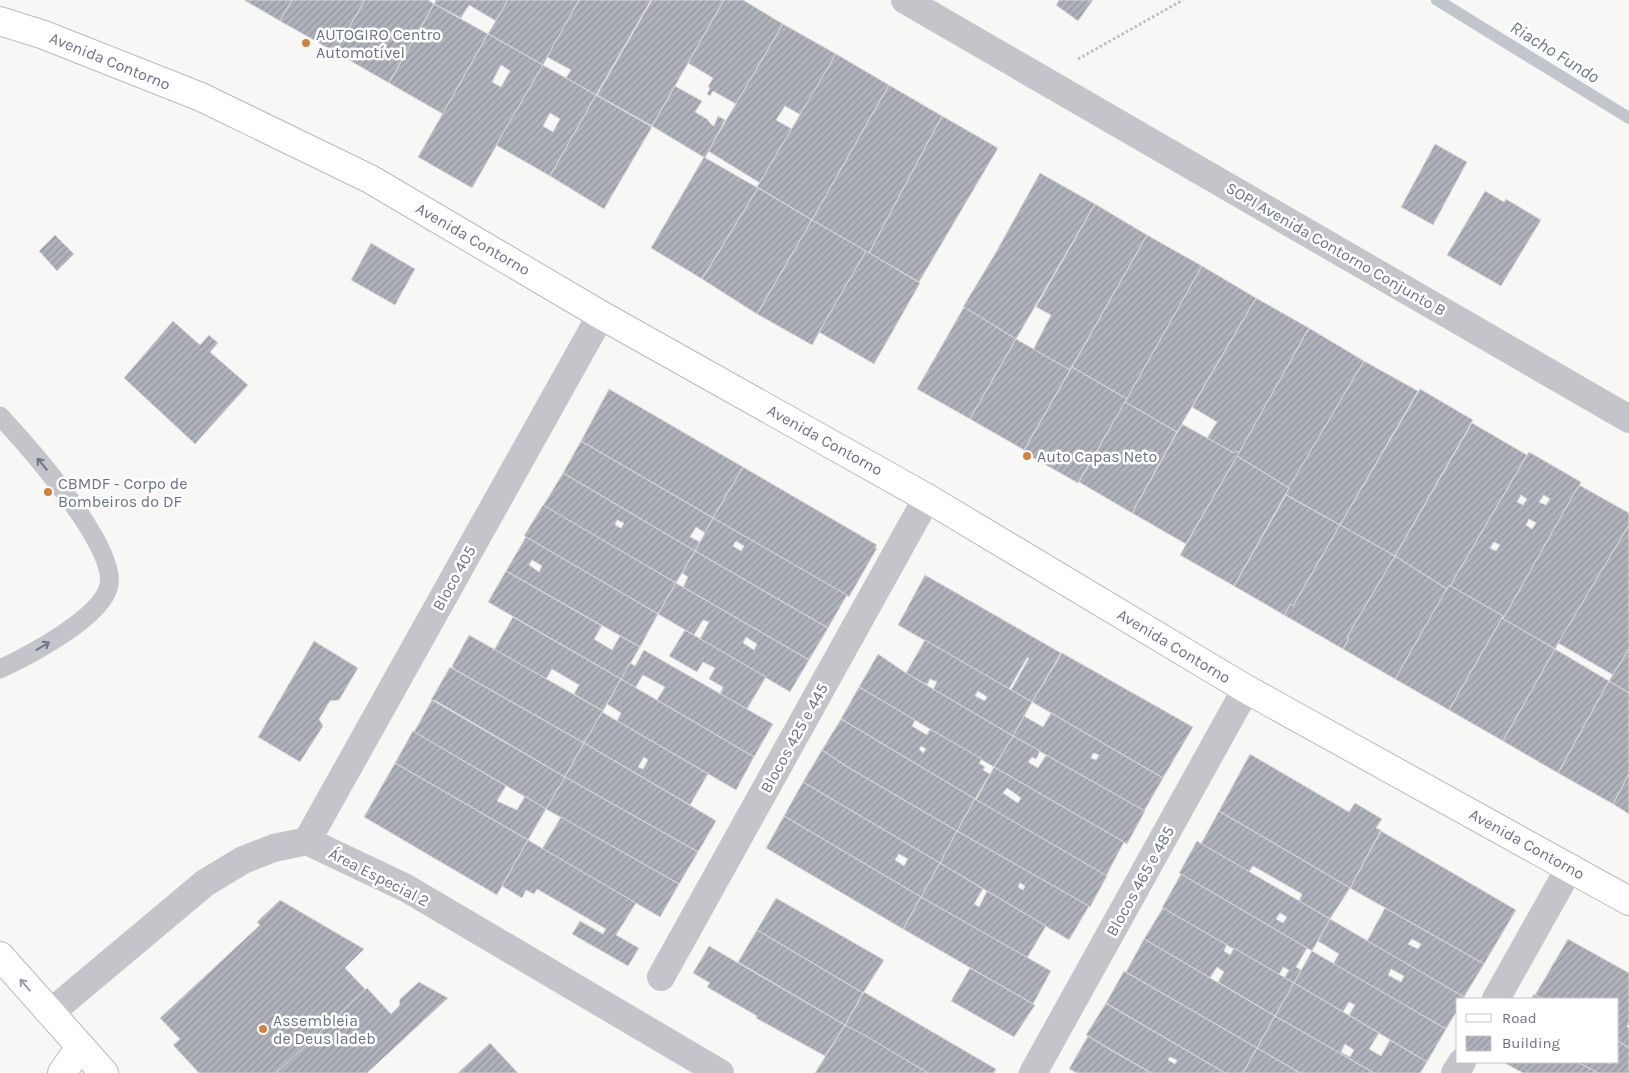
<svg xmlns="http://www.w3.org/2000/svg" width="1629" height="1073" viewBox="0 0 1629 1073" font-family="Karla,sans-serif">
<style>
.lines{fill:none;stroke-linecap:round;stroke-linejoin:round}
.stream{stroke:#c1c6cd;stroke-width:12}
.building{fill:url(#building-hatch);stroke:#d9d9d7;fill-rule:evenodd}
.secondary-casing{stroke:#b8bac0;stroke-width:30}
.path{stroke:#bdbec1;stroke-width:3;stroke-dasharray:2.5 2.5;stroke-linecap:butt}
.lane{stroke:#c3c5ca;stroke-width:19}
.street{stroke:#c3c5ca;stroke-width:28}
.secondary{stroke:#fff;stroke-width:28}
.oneway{stroke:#6e7588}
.oneway2{stroke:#969ca9}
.poi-dot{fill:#d68136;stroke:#fff;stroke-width:2}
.labels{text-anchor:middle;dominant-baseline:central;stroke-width:5;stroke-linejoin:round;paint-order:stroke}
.poi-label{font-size:16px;fill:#697184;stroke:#fff;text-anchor:start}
.street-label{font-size:16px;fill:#697184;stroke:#fff}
.water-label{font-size:18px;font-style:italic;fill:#6a7886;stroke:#fff}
</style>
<defs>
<pattern id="building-hatch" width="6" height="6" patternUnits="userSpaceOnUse" patternTransform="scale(1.25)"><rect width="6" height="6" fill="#afb2ba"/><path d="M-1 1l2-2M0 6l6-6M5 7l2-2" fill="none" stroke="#92959d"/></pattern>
</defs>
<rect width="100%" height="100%" fill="#f7f8f5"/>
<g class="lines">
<path class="stream" d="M1437 0 1629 118"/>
</g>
<g class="building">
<path d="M244 0H292L280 21Z"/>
<path d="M292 0H365L335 52 280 21Z"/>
<path d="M365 0H428L434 4 389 83 335 52Z"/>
<path d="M436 0H508L496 21 469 5 461 18 434 4Z"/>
<path d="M508 0H579L543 65 488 34Z"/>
<path d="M579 0H651L596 95 566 78 571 70 547 57Z"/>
<path d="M652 0H724L652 126 597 95Z"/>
<path d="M724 0H743L783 24 736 104 713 91 710 96 707 94 710 88 708 87 713 78 688 63Z"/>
<path d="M1059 0H1093L1078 21 1056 5Z"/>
<path d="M434 4 488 34 443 114 389 83Z"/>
<path d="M783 24 836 54 801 115 785 106 776 120 792 129 760 183 708 151Z"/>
<path d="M488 34 543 65 472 188 418 157ZM501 65 510 71 501 87 492 82Z"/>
<path d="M836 54 889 85 812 220 757 187Z"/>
<path d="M543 65 596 95 550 176 496 145ZM550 113 560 119 553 132 543 126Z"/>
<path d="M889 85 942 116 869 253 812 220Z"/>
<path d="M675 86 702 101 695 112 707 119 711 124 714 126 718 116 725 120 705 158 652 126Z"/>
<path d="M596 95 652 127 604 209 550 176Z"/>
<path d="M942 116 998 148 919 282 869 253Z"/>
<path d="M1435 144 1467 162 1433 225 1401 207Z"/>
<path d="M704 157 758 188 702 279 651 248Z"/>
<path d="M1040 173 1095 204 1016 339 963 307 995 254Z"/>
<path d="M758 188 812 220 757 314 702 279Z"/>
<path d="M1485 191 1504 202 1506 199 1541 220 1501 286 1447 255Z"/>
<path d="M1095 204 1147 235 1070 370 1033 350 1051 315 1036 307Z"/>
<path d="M812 220 866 251 812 345 757 314Z"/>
<path d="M55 235 74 254 57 271 39 251Z"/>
<path d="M1147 235 1202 266 1127 399 1072 367Z"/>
<path d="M371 243 415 269 395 305 351 280Z"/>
<path d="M866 251 920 283 874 364 819 332Z"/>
<path d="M1202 266 1256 298 1177 432 1125 402Z"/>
<path d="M1256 298 1309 328 1239 453 1236 451 1234 453 1207 438 1217 422 1192 407Z"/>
<path d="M964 307 1016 339 970 419 917 389Z"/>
<path d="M173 321 200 345 209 335 218 343 210 352 248 385 195 444 124 378Z"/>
<path d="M1309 328 1364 361 1289 488 1237 456Z"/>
<path d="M1016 339 1070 370 1024 450 970 419Z"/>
<path d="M1364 361 1418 391 1340 525 1285 494Z"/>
<path d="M1072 367 1127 399 1078 483 1023 452Z"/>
<path d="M609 389 743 467 713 518 581 441Z"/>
<path d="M1420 389 1473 420 1395 556 1340 525Z"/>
<path d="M1125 402 1177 432 1132 513 1079 482Z"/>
<path d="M1472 423 1527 455 1450 586 1449 585 1447 589 1395 556Z"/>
<path d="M1182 424 1234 453 1236 451 1239 453 1186 544 1132 513Z"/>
<path d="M581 441 713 518 705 533 696 527 690 537 700 542 695 551 563 473Z"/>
<path d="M1529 452 1581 482 1503 619V616L1450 586ZM1521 495 1527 499 1523 505 1517 502ZM1544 495 1550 499 1546 505 1539 502ZM1529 519 1536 523 1532 529 1526 525ZM1494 542 1500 545 1496 551 1490 548Z"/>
<path d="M1237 456 1289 488 1234 586 1180 555Z"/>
<path d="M743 467 877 545 875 548H877L849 597 713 518Z"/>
<path d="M563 473 695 551 676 583 543 506ZM617 520 624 523 621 528 615 525Z"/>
<path d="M1579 485 1629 513V525L1555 649 1503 619Z"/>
<path d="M1286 495 1340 525 1293 606 1291 604 1284 615 1234 586Z"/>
<path d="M543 505 676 583 658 614 524 536Z"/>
<path d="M713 518 847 595 828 628 695 551ZM736 541 744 546 741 551 733 546Z"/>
<path d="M1340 525 1395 556 1347 637 1349 638 1343 649 1284 615 1291 604 1293 606Z"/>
<path d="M1629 525V649L1613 675 1558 643Z"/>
<path d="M526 537 658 614 640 647 506 571ZM532 560 542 566 539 572 529 565Z"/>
<path d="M695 551 828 628 809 660 683 587 688 577 682 573Z"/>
<path d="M1395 556 1447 589 1395 679 1343 649 1349 638 1347 637Z"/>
<path d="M506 571 602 626 594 639 612 650 620 636 640 647 621 679 488 602Z"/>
<path d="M925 575 1061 653 1032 702 1011 690 1029 658H1027L1009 689 898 625Z"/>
<path d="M676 583 809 660 790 692 700 639 709 622 703 620 694 635 658 614ZM746 637 757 644 754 650 743 643Z"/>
<path d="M1449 585 1503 616 1449 710 1395 679Z"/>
<path d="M513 617 621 679 603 711 574 694 579 685 552 669 546 679 494 650Z"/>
<path d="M1502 618 1555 649 1503 741 1449 710Z"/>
<path d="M685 630 766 677 747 709 720 694 723 687 709 679 715 668 703 662 697 672 669 656Z"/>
<path d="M469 635 603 711 584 743 454 669 452 666Z"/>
<path d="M925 640 1032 702 1013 736 933 689 937 682 930 679 927 685 906 673ZM978 691 987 697 985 701 975 696Z"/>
<path d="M314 641 358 668 339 700 330 701 319 719 323 726 300 762 258 737Z"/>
<path d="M1555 649 1609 681 1558 773 1503 741Z"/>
<path d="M1629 649V693L1609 681Z"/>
<path d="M644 650 773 724 754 757 657 700 665 687 643 675 635 688 621 679 630 663 635 666Z"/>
<path d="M1062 653 1193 727 1163 778 1032 702Z"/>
<path d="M878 654 906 673 1013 736 994 767 859 687Z"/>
<path d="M450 667 584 743 565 777 436 701 431 700Z"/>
<path d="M621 679 754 757 736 790 617 721 621 713 607 704Z"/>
<path d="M1609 681 1629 693V774L1613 804 1558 773Z"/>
<path d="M859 687 915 720 912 726 927 735 930 729 982 759 979 763 985 767 983 770 990 774 975 799 841 719ZM921 746 926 749 923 753 919 749Z"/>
<path d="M432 700 565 777 546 809 414 732Z"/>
<path d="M602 712 708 774 690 805 584 743ZM644 757 648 760 643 769 638 767Z"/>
<path d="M1051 713 1163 778 1144 811 1013 736 1024 716 1043 727ZM1093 753 1099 755 1096 760 1091 758Z"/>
<path d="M841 719 975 799 957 831 849 768 822 750Z"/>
<path d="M413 731 506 786 497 801 517 810 525 796 546 809 528 840 395 763Z"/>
<path d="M1013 736 1040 751 1036 759 1032 757 1028 762 1038 768 1046 755 1145 811 1127 844 994 767Z"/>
<path d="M584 743 715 820 716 821 698 852 565 777Z"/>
<path d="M822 750 849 768 957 831 940 863 803 782Z"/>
<path d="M1250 754 1349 812 1355 803 1382 819 1376 828 1381 830 1350 888 1219 811Z"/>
<path d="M395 763 528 840 497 895 364 817Z"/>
<path d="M994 767 1124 842 1106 876 976 800ZM1007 788 1021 798 1018 803 1003 793Z"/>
<path d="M1629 774V814L1613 804Z"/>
<path d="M565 777 698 852 679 884 546 809Z"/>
<path d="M803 782 940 863 921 897 784 816ZM899 854 908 859 904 866 895 860Z"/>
<path d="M975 799 1107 876 1090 907 957 831Z"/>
<path d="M1219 811 1350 888 1330 919 1299 901 1302 894 1253 866 1249 872 1201 844Z"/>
<path d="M784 816 921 897 903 929 766 848Z"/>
<path d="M561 817 679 884 660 917 542 849Z"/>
<path d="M957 831 1089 906 1069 940 940 863ZM1020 883 1025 886 1023 890 1018 887Z"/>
<path d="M1381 831 1516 910 1484 964 1350 888Z"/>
<path d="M528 840 636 903 616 935 639 948 628 966 572 934 580 921 603 934 606 929 537 889 534 894 526 890 522 898 502 886Z"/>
<path d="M1197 841 1330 919 1312 951 1179 873ZM1280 913 1287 917 1283 923 1276 919Z"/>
<path d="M940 863 983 889 974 904 979 907 987 891 1046 926 1027 958 921 897Z"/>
<path d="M1181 874 1307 948 1296 967 1301 970 1294 983 1284 978 1289 970 1283 967 1279 975 1162 908Z"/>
<path d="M921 897 1051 971 1033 1004 903 929Z"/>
<path d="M776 898 884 960 863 993 757 930Z"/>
<path d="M280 900 364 949 345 968 366 990 276 1073H199L173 1045 180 1039 160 1018 260 925 257 922Z"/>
<path d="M1163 908 1227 945 1224 951 1230 955 1234 948 1294 983 1275 1016 1218 982 1224 972 1217 967 1210 978 1144 939Z"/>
<path d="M1385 908 1484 964 1464 997 1367 941ZM1412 939 1421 944 1418 949 1408 944Z"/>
<path d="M1330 919 1464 997 1463 999H1458V1009L1446 1029 1333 964 1339 954 1318 941ZM1391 969 1404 976 1401 982 1388 975Z"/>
<path d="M757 930 863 993 845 1025 738 962Z"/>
<path d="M1144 939 1275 1016 1257 1048 1126 972Z"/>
<path d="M1568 939 1629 973V1022L1627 1027 1629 1028V1048L1618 1041V999H1543L1535 995Z"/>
<path d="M709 946 845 1025 825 1056 756 1018 757 1016 707 987 710 983 693 973Z"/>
<path d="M1312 951 1446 1029 1427 1062 1349 1015 1355 1005 1349 1002 1343 1012 1294 983Z"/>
<path d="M970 968 1035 1005 1014 1037 951 1001Z"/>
<path d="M1124 971 1257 1048 1243 1073H1225L1106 1003Z"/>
<path d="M419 982 448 998 367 1073H276L367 988 391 1014 399 1006 400 999Z"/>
<path d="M1294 983 1379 1033 1369 1049 1381 1056 1390 1040 1427 1062 1420 1073H1374L1275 1016ZM1345 1044 1354 1050 1350 1057 1341 1052Z"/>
<path d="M864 992 996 1069 994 1073H928L845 1025Z"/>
<path d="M1534 994 1535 995 1543 999H1531Z"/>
<path d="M1106 1003 1107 1004 1225 1073H1151L1086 1035ZM1170 1057 1177 1060 1175 1064 1168 1060Z"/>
<path d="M1275 1016 1331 1048 1374 1073H1300L1257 1048Z"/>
<path d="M845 1025 866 1036 928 1073H815Z"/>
<path d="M1088 1036 1109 1049 1151 1073H1077L1069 1069Z"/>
<path d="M1618 1041 1629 1048V1073H1598L1578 1062H1606L1610 1064 1611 1062H1618Z"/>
<path d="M490 1043 518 1073H458Z"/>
<path d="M1257 1048 1300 1073H1243Z"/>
<path d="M1503 1062H1578L1598 1073H1523Z"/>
</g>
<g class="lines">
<g class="secondary-casing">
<g id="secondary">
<path d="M0 21 44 35 201 97 370 179 601 315 927 498 1246 689 1629 901"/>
<path d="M0 956 104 1073"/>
<path d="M62 1073 80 1047"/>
</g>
</g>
<path class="path" d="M1078 59 1183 0"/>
<path class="lane" d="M0 416C28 446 116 545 109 585 103 617 28 656 0 669"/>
<g class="street">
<path d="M905 0 1629 419"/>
<path d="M307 841 601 315"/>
<path d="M661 977 927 498"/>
<path d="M1496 999 1570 867"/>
<path d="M50 1013 205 883 243 860 274 848 307 841 406 888 720 1073"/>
<path d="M1033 1073 1246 689"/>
<path d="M1455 1073 1462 1062"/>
</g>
<use href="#secondary" class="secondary"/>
</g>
<defs><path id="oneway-shaft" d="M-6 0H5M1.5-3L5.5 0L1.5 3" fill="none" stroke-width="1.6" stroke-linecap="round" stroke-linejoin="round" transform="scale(1.25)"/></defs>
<g class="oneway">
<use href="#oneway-shaft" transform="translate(42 464) rotate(-130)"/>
<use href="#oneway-shaft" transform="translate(43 646) rotate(-31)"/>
</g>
<use class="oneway2" href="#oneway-shaft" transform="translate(25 985) rotate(-131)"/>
<g class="poi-dot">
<circle cx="306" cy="43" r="5"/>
<circle cx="1027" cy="456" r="5"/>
<circle cx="48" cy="492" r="5"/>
<circle cx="263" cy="1029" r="5"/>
</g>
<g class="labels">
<g class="poi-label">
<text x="316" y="34">AUTOGIRO Centro<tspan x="316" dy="18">Automotível</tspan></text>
<text x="1037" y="456">Auto Capas Neto</text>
<text x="58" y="483">CBMDF - Corpo de<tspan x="58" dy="18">Bombeiros do DF</tspan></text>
<text x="273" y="1020">Assembleia<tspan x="273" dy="18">de Deus ladeb</tspan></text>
</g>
<g class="street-label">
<text transform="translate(110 61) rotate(22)">Avenida Contorno</text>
<text transform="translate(473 239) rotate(30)">Avenida Contorno</text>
<text transform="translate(1336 249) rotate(30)">SOPI Avenida Contorno Conjunto B</text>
<text transform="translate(825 440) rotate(29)">Avenida Contorno</text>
<text transform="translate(454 578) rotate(-61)">Bloco 405</text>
<text transform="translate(1174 646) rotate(31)">Avenida Contorno</text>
<text transform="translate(794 738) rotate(-61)">Blocos 425 e 445</text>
<text transform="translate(1527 844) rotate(29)">Avenida Contorno</text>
<text transform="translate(379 877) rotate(27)">Área Especial 2</text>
<text transform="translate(1140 881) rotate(-61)">Blocos 465 e 485</text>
</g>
<g class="water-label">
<text transform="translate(1555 52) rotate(32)">Riacho Fundo</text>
</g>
</g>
<rect x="1456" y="998" width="162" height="65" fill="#ffffff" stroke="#c3c6ce"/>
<rect x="1466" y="1014" width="25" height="8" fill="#ffffff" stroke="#c3c6ce"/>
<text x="1502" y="1023" font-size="15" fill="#697184">Road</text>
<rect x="1466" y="1036" width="25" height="15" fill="url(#building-hatch)" stroke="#c3c6ce"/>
<text x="1502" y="1048" font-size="15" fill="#697184">Building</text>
</svg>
